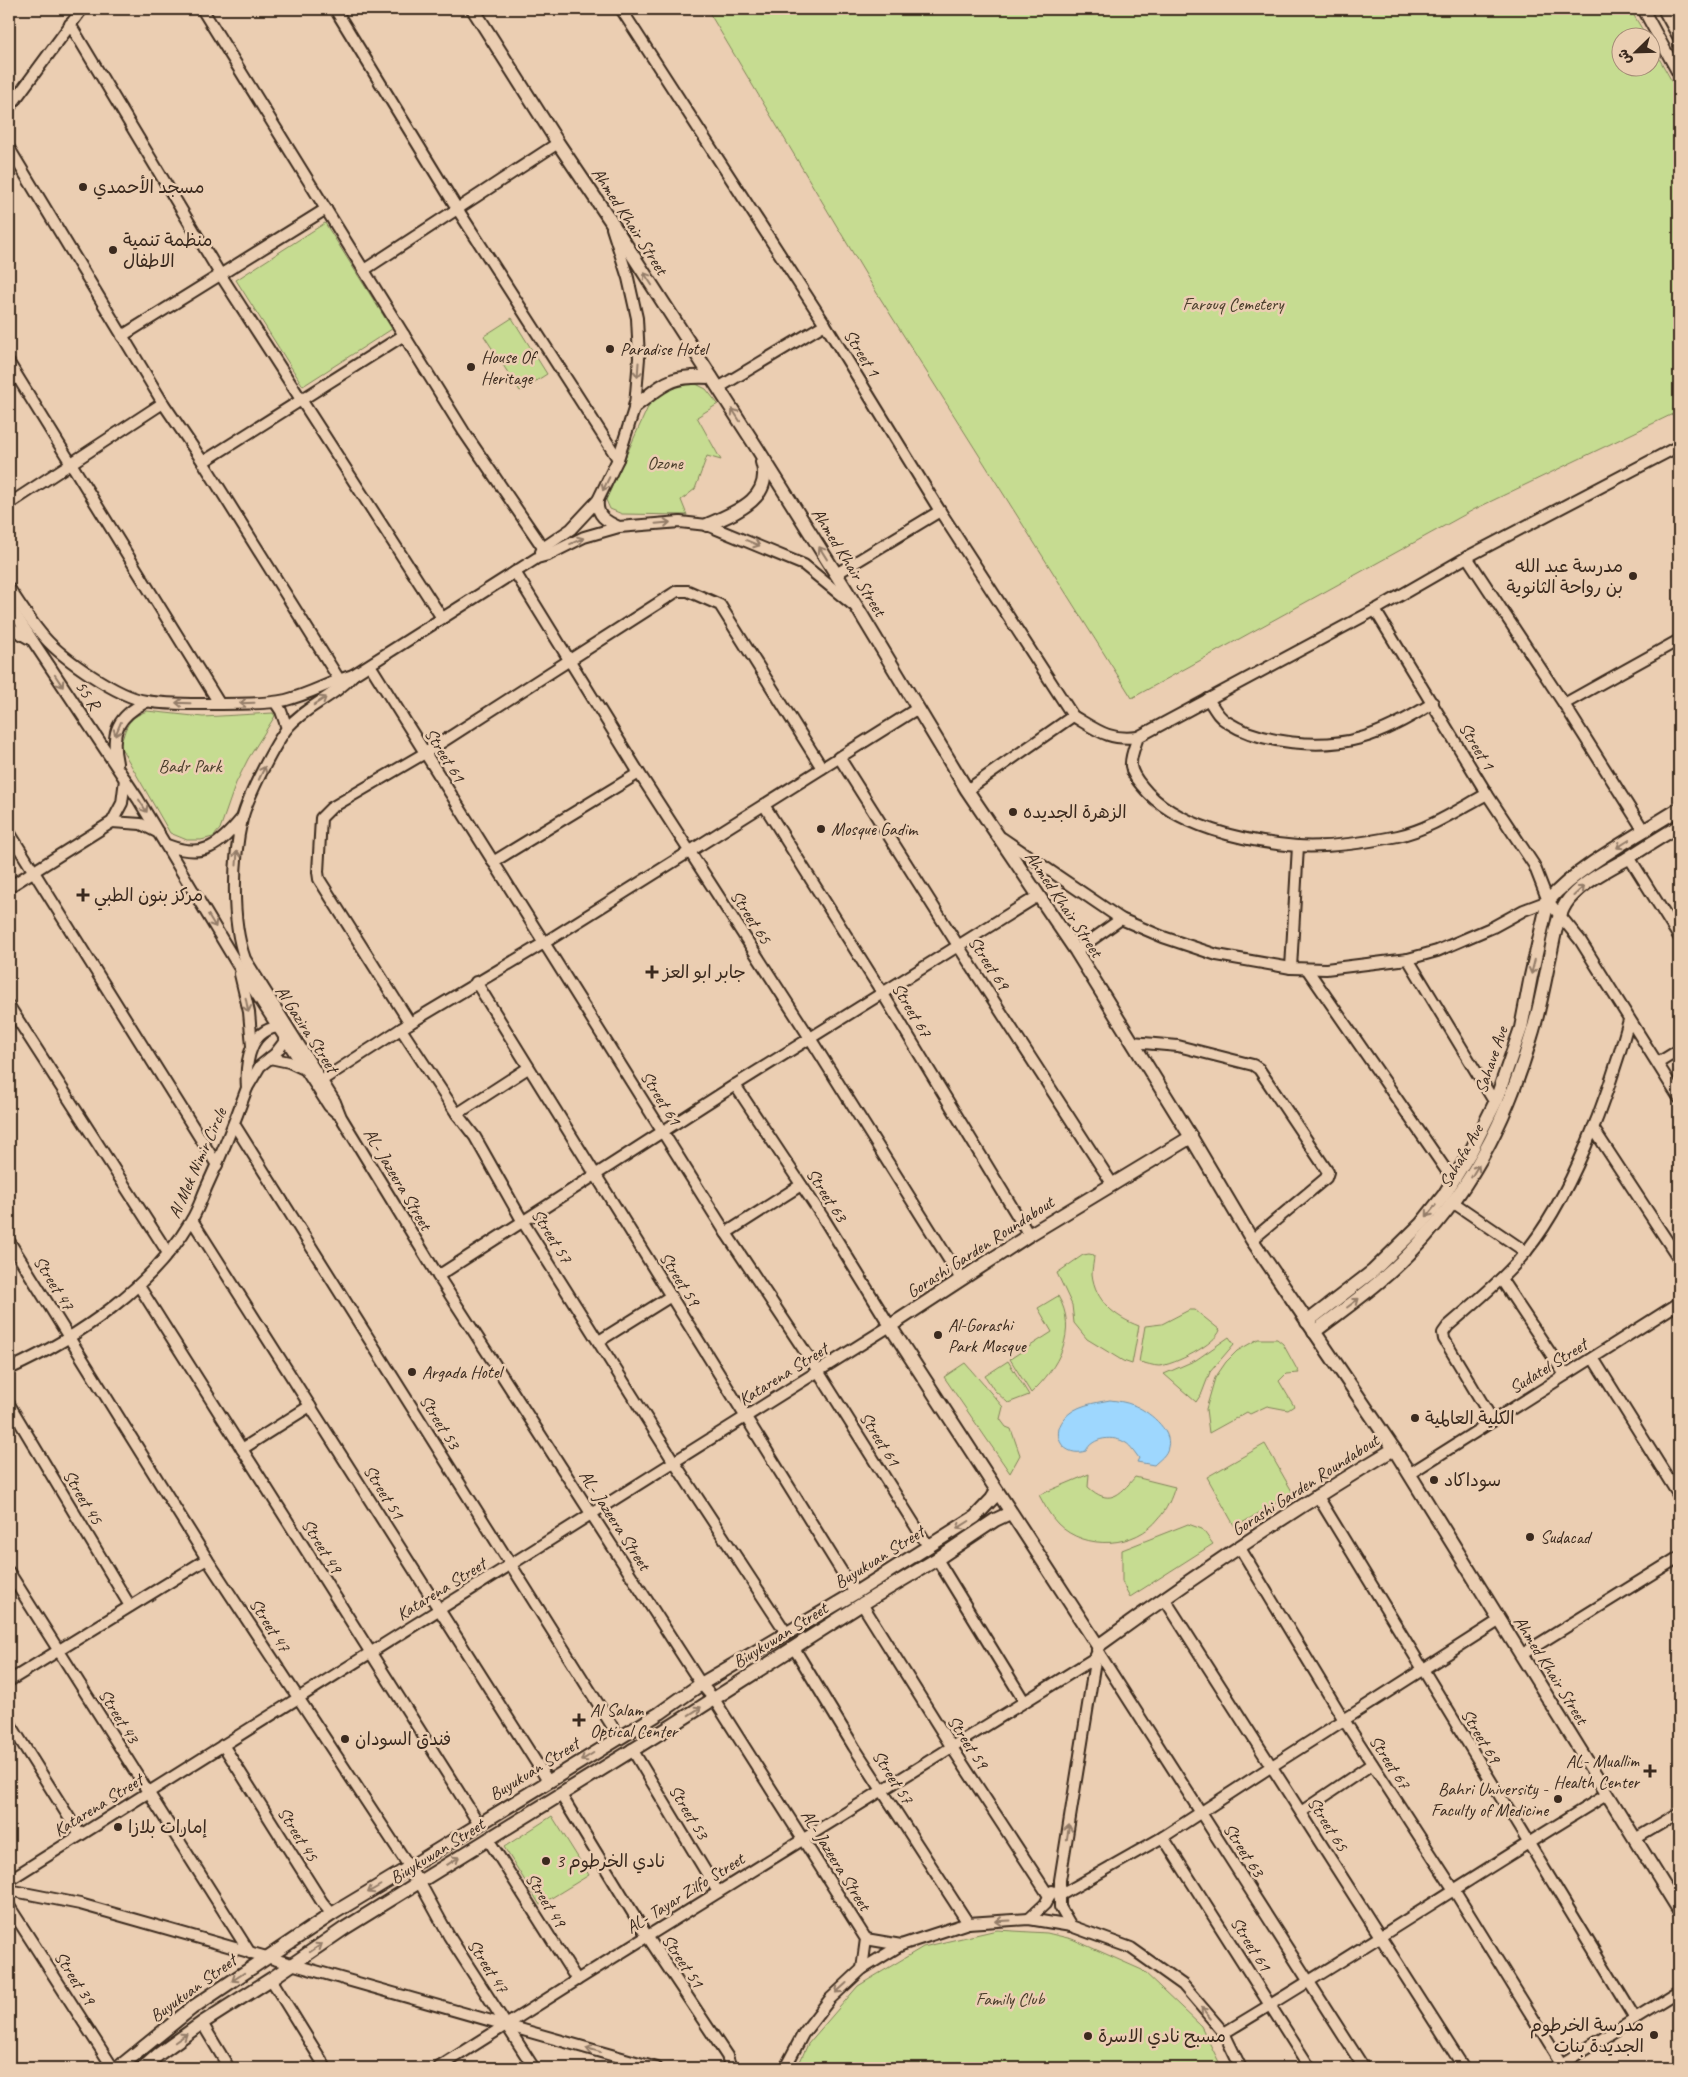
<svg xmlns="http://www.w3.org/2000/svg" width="1688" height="2077" viewBox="0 0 1688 2077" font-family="Caveat,'Playpen Sans Arabic',sans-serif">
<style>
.green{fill:#c6dc91;stroke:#808358}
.water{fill:#9ed7fe;stroke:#7692a4}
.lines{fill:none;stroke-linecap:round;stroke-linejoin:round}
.minor-casing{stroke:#3b2a1e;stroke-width:14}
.major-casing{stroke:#3b2a1e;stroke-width:16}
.minor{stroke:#ebceb2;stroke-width:10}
.major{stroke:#ebceb2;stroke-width:12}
.oneway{stroke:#937c68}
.poi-dot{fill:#3b2a1e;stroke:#ebceb2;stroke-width:2}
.labels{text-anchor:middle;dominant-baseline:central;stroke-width:5;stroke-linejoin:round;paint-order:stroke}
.poi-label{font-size:18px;fill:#3b2a1e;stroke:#ebceb2;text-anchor:start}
.street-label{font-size:18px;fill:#3b2a1e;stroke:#ebceb2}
.park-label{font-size:18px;fill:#493c2a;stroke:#ebceb2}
</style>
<rect width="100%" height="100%" fill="#ebceb2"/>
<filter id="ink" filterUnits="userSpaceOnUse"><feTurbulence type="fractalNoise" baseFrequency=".02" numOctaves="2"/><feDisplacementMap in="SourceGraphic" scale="10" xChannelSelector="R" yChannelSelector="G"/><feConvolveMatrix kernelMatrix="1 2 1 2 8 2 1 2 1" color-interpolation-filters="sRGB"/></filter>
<g filter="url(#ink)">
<g class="green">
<path d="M707 9H1630L1647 37 1620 38V68H1650L1651 44 1679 94V411L1475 509 1132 698 875 290Z"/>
<path d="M325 223 392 329 303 386 236 280Z"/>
<path d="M512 318 547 374 520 391 484 336Z"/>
<path d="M690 381 706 389 718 404 697 417 721 460 707 456 695 489 681 500 687 515 622 514 610 509 606 500 653 396 674 384Z"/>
<path d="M147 711 203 717 273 713 275 716 248 759 236 783 220 829 213 837 201 840H187L170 833 120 746C127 726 126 719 147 711Z"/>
<path d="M1089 1254 1094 1255C1094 1261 1092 1268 1092 1274 1095 1301 1115 1317 1139 1326L1132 1364 1123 1361 1087 1339 1074 1323 1072 1305 1057 1273 1083 1255Z"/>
<path d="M1058 1296C1079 1331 1058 1368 1031 1393L1010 1359 1052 1332 1038 1308Z"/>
<path d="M1189 1310H1195L1220 1330C1216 1344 1174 1365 1159 1366 1153 1366 1146 1363 1139 1362L1145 1326 1162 1324Z"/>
<path d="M1229 1337 1234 1344 1210 1372 1202 1393 1196 1402 1164 1374 1196 1360Z"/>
<path d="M1258 1339H1277L1283 1344 1299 1373 1286 1374 1279 1381 1294 1406 1288 1410 1267 1406 1250 1414 1247 1412 1209 1433 1206 1409 1215 1378 1226 1362 1237 1351Z"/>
<path d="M1008 1361 1029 1395 1008 1403 994 1390 985 1376Z"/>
<path d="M965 1363 1003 1407 1000 1419 1006 1427 1011 1429 1020 1455 1010 1473 944 1377Z"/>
<path d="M1265 1444 1293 1493 1235 1527 1207 1477Z"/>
<path d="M1089 1474 1088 1487C1109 1506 1119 1496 1135 1477L1175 1487C1171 1499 1167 1509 1159 1518 1136 1548 1085 1551 1058 1524 1050 1516 1045 1506 1039 1495Z"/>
<path d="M1188 1524 1202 1529 1213 1544 1130 1597 1122 1582V1550Z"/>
<path d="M552 1816 589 1875 540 1905 504 1847Z"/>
<path d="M997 1930 1047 1933 1072 1939 1142 1970 1201 2026 1222 2068H797L808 2044 858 1986 923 1947Z"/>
</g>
<path class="water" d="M1110 1400C1118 1401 1126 1402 1133 1405 1147 1410 1173 1430 1168 1447 1167 1455 1159 1460 1154 1465L1137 1462 1139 1458C1135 1453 1131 1446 1126 1443 1114 1435 1092 1437 1086 1451 1064 1458 1050 1436 1064 1419 1074 1405 1095 1403 1110 1400Z"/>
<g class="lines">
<g class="minor-casing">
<g id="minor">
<path d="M202 9 464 432 548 555"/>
<path d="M335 9 458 210 618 459"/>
<path d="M621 9 825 324 940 511 1073 716C1097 730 1109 741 1138 737L1375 610 1467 557 1679 446"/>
<path d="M1643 9 1679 75"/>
<path d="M1663 9 1679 38"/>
<path d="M70 24 220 274 442 618"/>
<path d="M9 108 82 9"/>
<path d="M9 148 163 403 203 462 342 684"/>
<path d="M364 270 558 143"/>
<path d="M122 336 326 209"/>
<path d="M9 363 219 703"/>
<path d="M718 388 825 324"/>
<path d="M203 462 404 335"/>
<path d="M598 500C596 516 606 521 619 527"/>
<path d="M9 504 163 403"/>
<path d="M541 552 543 548 571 529 598 500 618 459 635 406 639 358 637 318 628 278 612 228"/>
<path d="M1467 557 1564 704 1644 831"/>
<path d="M515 572 639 773 810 1038 961 1279"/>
<path d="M836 574 940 511"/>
<path d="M9 588C20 605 31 622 44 637 63 659 118 697 146 701 169 705 195 704 218 704 240 703 264 705 286 700 310 694 330 682 353 675L537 558 548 555 584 537 619 527 680 522 707 525 804 565 853 605"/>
<path d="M9 605 138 799 237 964 329 1106 338 1114"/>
<path d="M1375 610 1487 794 1534 865 1548 901"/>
<path d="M9 627 28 638"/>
<path d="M370 665 726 1233 818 1371 928 1546"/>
<path d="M353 675C335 697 307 705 288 727 274 745 248 796 242 819 233 858 231 921 245 959L335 1102 341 1117 438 1276 701 1684 714 1699 866 1939 862 1969"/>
<path d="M1208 699C1214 708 1218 717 1227 722 1261 744 1322 749 1361 738 1386 731 1411 717 1433 703"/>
<path d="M275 702 281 711 287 728"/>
<path d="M1564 704 1679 640"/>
<path d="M1138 737C1135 746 1130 757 1131 766 1132 774 1137 780 1142 786 1174 827 1247 842 1297 846 1328 848 1368 842 1398 836 1430 829 1459 809 1487 794"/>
<path d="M839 757 959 947 1113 1185"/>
<path d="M117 763C110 732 118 716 146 702"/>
<path d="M967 790 1073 716"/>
<path d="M764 805 883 994 1029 1235"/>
<path d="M112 822 141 824 159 833"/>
<path d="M9 832 217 1165"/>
<path d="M1002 838 1121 919 1163 937 1217 955 1291 968 1326 969 1408 959 1437 951 1493 927 1524 910 1548 901 1580 940 1679 1098"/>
<path d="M167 845C204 859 219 846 242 818"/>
<path d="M1629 857 1679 937"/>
<path d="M493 862 639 773"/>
<path d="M9 887 112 822 122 803 125 779"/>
<path d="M1076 951 1121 919"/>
<path d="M1408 959 1495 1103"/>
<path d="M1291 968 1298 846"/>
<path d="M1307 969 1453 1180"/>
<path d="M240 974 249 1012 252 1046"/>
<path d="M476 982 855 1593"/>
<path d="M9 1006 168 1253"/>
<path d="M410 1023 319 879 318 872 321 818 331 808 425 753 671 595 677 591H688L720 605 822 768"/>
<path d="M401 1029 457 1114 475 1137 523 1222 674 1462 787 1634"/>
<path d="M1132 1042 1178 1046 1253 1065 1259 1069 1328 1172 1326 1178 1252 1240"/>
<path d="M270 1058 289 1062 304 1069"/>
<path d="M1658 1063 1679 1050"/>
<path d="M316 1084 410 1023 544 943 918 708"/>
<path d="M247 1088 260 1066 275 1054 288 1037"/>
<path d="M457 1114 528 1068"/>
<path d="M234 1124 619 1737"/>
<path d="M1593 1128 1679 1259"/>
<path d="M1454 1203 1526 1252"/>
<path d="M192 1220 548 1781"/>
<path d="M726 1233 801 1185"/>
<path d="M9 1241 207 1559 420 1883 449 1936 534 2068"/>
<path d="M438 1276 735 1085 1038 896"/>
<path d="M1501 1279 1565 1375"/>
<path d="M139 1286 479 1824"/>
<path d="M599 1341 671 1296"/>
<path d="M1593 1358 1679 1496"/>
<path d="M9 1369C78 1338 152 1287 191 1221 198 1210 202 1197 207 1186 222 1154 235 1121 247 1088 245 1062 250 1027 282 1027"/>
<path d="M9 1404 130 1606"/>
<path d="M1493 1421 1444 1339 1443 1333 1448 1326C1472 1305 1497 1285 1518 1261 1570 1204 1609 1094 1629 1020"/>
<path d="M242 1449 310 1406"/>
<path d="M1409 1474 1679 1303"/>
<path d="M1317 1495 1635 2018"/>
<path d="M1240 1548 1344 1720 1454 1890 1564 2068"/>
<path d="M937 1559 1024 1701"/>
<path d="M9 1572 250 1953"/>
<path d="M1164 1598 1464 2068"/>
<path d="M862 1604 951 1746 1049 1896"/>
<path d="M794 1648 854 1747 968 1923"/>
<path d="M1097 1650 1364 2068"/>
<path d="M1521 1655 1679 1557"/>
<path d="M9 1681 207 1559"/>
<path d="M9 1722 80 1835"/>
<path d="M223 1745 322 1902 332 1914"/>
<path d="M632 1749 718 1892"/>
<path d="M561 1795 647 1936 727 2056 731 2068"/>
<path d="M1301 1812 1372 1764"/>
<path d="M1163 1837 1310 2068"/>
<path d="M488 1839 577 1980"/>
<path d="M1635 1839 1679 1813"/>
<path d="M9 1880 890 1326 824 1219 735 1085"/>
<path d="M9 1890 80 1904 657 2068"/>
<path d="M1059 1896 1163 1837 1272 1766 1500 1620"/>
<path d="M9 1906 113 2068"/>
<path d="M1029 1919 1045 1904 1052 1891"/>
<path d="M1071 1926 1060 1907V1880L1096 1655"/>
<path d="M866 1939 901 1945"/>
<path d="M271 1979 326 2068"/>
<path d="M202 2023 229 2068"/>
<path d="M1224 2033C1353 1956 1479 1872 1608 1794"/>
<path d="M438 2068 577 1980 1095 1658"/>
<path d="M785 2068 803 2034 830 1999 862 1969 901 1945 968 1923 1029 1919 1071 1926 1131 1948 1183 1985 1224 2033 1241 2068"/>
<path d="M1555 2068 1679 1991"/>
</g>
</g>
<g class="major-casing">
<g id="major">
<path d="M473 9 558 143 610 220 757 448 858 609 967 790 1076 951 1191 1137"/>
<path d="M635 406C667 382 670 375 711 377"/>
<path d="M707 525C734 513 774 499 762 462"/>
<path d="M1191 1137 1252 1240 1394 1449C1292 1510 1194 1576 1098 1646L890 1326 1029 1235Z"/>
<path d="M1307 1322 1373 1271 1421 1224 1444 1195 1471 1151 1495 1103 1521 1028 1531 976 1548 901C1579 865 1639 835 1679 809"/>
<path d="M1314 1332C1336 1315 1359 1299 1380 1281 1457 1215 1503 1134 1531 1037 1539 1012 1544 985 1549 960 1554 940 1556 915 1569 899 1584 882 1605 871 1625 860 1643 848 1661 837 1679 826"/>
<path d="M1394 1449 1679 1910"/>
<path d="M118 2068 192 2008 332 1914 410 1867 660 1713 701 1684 855 1593 975 1517 992 1499 997 1491"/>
<path d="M143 2068 159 2054 202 2023 271 1979 345 1928 673 1725 862 1604 937 1559 995 1520 1010 1513"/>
</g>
</g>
<use href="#minor" class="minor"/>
<use href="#major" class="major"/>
</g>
<defs><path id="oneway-shaft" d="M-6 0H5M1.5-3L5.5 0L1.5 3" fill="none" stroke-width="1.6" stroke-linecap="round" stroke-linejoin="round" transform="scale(1.25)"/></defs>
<g class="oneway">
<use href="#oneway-shaft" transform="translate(648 279) rotate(-123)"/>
<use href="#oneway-shaft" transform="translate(638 370) rotate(94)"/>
<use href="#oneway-shaft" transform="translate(736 415) rotate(-123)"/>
<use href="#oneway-shaft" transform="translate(606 484) rotate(116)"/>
<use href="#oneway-shaft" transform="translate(663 523) rotate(-5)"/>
<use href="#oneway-shaft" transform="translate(577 541) rotate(-24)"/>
<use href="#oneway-shaft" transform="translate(753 543) rotate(22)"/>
<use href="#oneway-shaft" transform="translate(823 553) rotate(-122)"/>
<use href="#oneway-shaft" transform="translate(59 681) rotate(56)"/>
<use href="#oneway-shaft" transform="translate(320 701) rotate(-33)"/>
<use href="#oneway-shaft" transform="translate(183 703) rotate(-178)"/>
<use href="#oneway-shaft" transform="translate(247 703) rotate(178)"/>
<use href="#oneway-shaft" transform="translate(118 729) rotate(113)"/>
<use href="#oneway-shaft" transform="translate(262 773) rotate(-65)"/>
<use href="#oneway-shaft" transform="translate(143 806) rotate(58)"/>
<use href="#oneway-shaft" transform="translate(1623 844) rotate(148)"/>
<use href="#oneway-shaft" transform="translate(237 858) rotate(-86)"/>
<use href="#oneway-shaft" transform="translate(1579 891) rotate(-42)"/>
<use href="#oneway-shaft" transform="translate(212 921) rotate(59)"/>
<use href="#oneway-shaft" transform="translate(1533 967) rotate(104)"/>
<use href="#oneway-shaft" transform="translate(247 1005) rotate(79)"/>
<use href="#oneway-shaft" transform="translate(1475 1171) rotate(-59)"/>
<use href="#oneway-shaft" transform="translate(1431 1211) rotate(129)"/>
<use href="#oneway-shaft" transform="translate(1353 1303) rotate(-37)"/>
<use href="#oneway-shaft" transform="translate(963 1525) rotate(148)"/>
<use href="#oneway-shaft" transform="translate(695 1711) rotate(-33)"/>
<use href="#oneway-shaft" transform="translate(587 1757) rotate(148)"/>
<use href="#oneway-shaft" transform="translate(1068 1832) rotate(-81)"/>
<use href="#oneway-shaft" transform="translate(453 1861) rotate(-33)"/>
<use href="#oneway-shaft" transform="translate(374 1889) rotate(150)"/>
<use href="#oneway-shaft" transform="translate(1003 1921) rotate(177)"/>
<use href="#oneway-shaft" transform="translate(316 1948) rotate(-34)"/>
<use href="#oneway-shaft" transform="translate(238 1977) rotate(146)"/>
<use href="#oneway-shaft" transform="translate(841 1988) rotate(138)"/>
<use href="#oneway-shaft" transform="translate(1206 2013) rotate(-130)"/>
<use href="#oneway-shaft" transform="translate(181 2038) rotate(-35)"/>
<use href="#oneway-shaft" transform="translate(593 2050) rotate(-164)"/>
</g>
</g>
<g class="poi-dot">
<circle cx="83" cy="187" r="5"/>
<circle cx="113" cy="250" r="5"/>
<circle cx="610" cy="349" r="5"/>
<circle cx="471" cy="367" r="5"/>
<circle cx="1633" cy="576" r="5"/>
<circle cx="1013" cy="812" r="5"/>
<circle cx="821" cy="829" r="5"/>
<path d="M80.5 887.5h5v5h5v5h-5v5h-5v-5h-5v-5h5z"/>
<path d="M649.5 964.5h5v5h5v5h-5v5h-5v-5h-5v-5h5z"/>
<circle cx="938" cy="1335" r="5"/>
<circle cx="412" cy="1372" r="5"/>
<circle cx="1415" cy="1418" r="5"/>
<circle cx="1434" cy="1480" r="5"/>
<circle cx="1530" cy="1537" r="5"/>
<path d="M576.5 1712.5h5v5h5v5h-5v5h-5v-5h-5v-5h5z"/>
<circle cx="345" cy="1739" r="5"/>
<path d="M1647.5 1763.5h5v5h5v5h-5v5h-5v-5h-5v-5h5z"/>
<circle cx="1558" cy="1799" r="5"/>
<circle cx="118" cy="1827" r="5"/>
<circle cx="546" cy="1861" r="5"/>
<circle cx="1654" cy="2035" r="5"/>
<circle cx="1088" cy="2036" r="5"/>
</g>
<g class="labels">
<g class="poi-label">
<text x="93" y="187">مسجد الأحمدي</text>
<text x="123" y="240">منظمة تنمية<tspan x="123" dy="21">الاطفال</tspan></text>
<text x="620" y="349">Paradise Hotel</text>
<text x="481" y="357">House Of<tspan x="481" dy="21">Heritage</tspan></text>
<text x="1623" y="566" text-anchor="end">مدرسة عبد الله<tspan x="1623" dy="21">بن رواحة الثانوية</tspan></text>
<text x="1023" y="812">الزهرة الجديده</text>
<text x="831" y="829">Mosque Gadim</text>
<text x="94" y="895">مركز بنون الطبي</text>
<text x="663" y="972">جابر ابو العز</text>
<text x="948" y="1325">Al-Gorashi<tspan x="948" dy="21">Park Mosque</tspan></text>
<text x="422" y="1372">Argada Hotel</text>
<text x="1425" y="1418">الكلية العالمية</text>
<text x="1444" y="1480">سوداكاد</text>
<text x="1540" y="1537">Sudacad</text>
<text x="590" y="1710">Al Salam<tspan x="590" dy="21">Optical Center</tspan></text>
<text x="355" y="1739">فندق السودان</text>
<text x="1639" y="1761" text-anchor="end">AL- Muallim<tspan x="1639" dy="21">Health Center</tspan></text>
<text x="1548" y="1789" text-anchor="end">Bahri University -<tspan x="1548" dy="21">Faculty of Medicine</tspan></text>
<text x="128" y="1827">إمارات بلازا</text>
<text x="556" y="1861">نادي الخرطوم 3</text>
<text x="1644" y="2025" text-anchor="end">مدرسة الخرطوم<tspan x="1644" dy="21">الجديدة بنات</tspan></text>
<text x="1098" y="2036">مسبح نادي الاسرة</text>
</g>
<g class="street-label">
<text transform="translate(630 221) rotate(57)">Ahmed Khair Street</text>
<text transform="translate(862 353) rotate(58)">Street 1</text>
<text transform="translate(849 562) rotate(58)">Ahmed Khair Street</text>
<text transform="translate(88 695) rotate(56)">55 R</text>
<text transform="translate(1477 746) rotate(59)">Street 1</text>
<text transform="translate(445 755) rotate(58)">Street 61</text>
<text transform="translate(1064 904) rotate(56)">Ahmed Khair Street</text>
<text transform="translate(751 917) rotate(57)">Street 65</text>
<text transform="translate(989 963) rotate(57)">Street 69</text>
<text transform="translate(912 1010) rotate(59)">Street 67</text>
<text transform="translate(307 1029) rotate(57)">Al Gazira Street</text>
<text transform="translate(1491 1060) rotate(-71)">Sahave Ave</text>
<text transform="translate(661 1098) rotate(58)">Street 61</text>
<text transform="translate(1461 1156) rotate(-60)">Sahafa Ave</text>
<text transform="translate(197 1163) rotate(-66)">Al Mek Nimir Circle</text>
<text transform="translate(398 1179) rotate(59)">AL- Jazeera Street</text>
<text transform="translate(827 1195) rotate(57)">Street 63</text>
<text transform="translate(552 1236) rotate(58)">Street 57</text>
<text transform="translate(980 1247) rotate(-33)">Gorashi Garden Roundabout</text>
<text transform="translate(680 1279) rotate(58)">Street 59</text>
<text transform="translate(54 1283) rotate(58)">Street 47</text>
<text transform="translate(1548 1366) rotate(-32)">Sudatel Street</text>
<text transform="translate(783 1374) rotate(-32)">Katarena Street</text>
<text transform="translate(440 1422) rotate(58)">Street 53</text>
<text transform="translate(880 1439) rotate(58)">Street 61</text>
<text transform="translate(1305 1485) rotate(-33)">Gorashi Garden Roundabout</text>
<text transform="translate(384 1492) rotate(58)">Street 51</text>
<text transform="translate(83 1497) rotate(59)">Street 45</text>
<text transform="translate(615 1520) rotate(57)">AL- Jazeera Street</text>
<text transform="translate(322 1546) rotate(58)">Street 49</text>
<text transform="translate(879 1557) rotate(-32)">Buyukuan Street</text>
<text transform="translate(441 1589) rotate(-32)">Katarena Street</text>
<text transform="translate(270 1625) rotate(57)">Street 47</text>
<text transform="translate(780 1635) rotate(-32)">Biuykuwan Street</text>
<text transform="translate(1551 1670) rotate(58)">Ahmed Khair Street</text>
<text transform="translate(119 1716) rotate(58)">Street 43</text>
<text transform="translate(1481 1736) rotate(59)">Street 69</text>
<text transform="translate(968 1742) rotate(57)">Street 59</text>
<text transform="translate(1390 1762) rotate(57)">Street 67</text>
<text transform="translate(534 1769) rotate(-32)">Buyukuan Street</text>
<text transform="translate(893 1777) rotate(57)">Street 57</text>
<text transform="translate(98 1805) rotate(-32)">Katarena Street</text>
<text transform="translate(689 1812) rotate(59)">Street 53</text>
<text transform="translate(1328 1824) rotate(58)">Street 65</text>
<text transform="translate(298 1834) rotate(58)">Street 45</text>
<text transform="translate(1244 1850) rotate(57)">Street 63</text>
<text transform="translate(437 1851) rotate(-32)">Biuykuwan Street</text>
<text transform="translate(836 1860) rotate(58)">AL- Jazeera Street</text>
<text transform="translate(685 1893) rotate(-32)">AL- Tayar Zilfo Street</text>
<text transform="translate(546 1900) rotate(58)">Street 49</text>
<text transform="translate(1251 1944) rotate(58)">Street 61</text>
<text transform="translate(683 1961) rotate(56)">Street 51</text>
<text transform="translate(488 1966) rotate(57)">Street 47</text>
<text transform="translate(75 1978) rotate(57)">Street 39</text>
<text transform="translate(193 1988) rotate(-36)">Buyukuan Street</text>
</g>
<g class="park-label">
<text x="1233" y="304">Farouq Cemetery</text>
<text x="665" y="463">Ozone</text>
<text x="190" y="766">Badr Park</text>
<text x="1010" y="1999">Family Club</text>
</g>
</g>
<rect width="1688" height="2077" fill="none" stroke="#ebceb2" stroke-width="30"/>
<rect x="15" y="15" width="1658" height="2047" fill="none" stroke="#3b2a1e" stroke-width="2" filter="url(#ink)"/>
<g transform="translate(1636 52) rotate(247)"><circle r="24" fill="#ebceb2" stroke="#a58c77"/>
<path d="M0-4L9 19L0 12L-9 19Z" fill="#3b2a1e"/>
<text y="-8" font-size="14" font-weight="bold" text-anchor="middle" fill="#3b2a1e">ش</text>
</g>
</svg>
